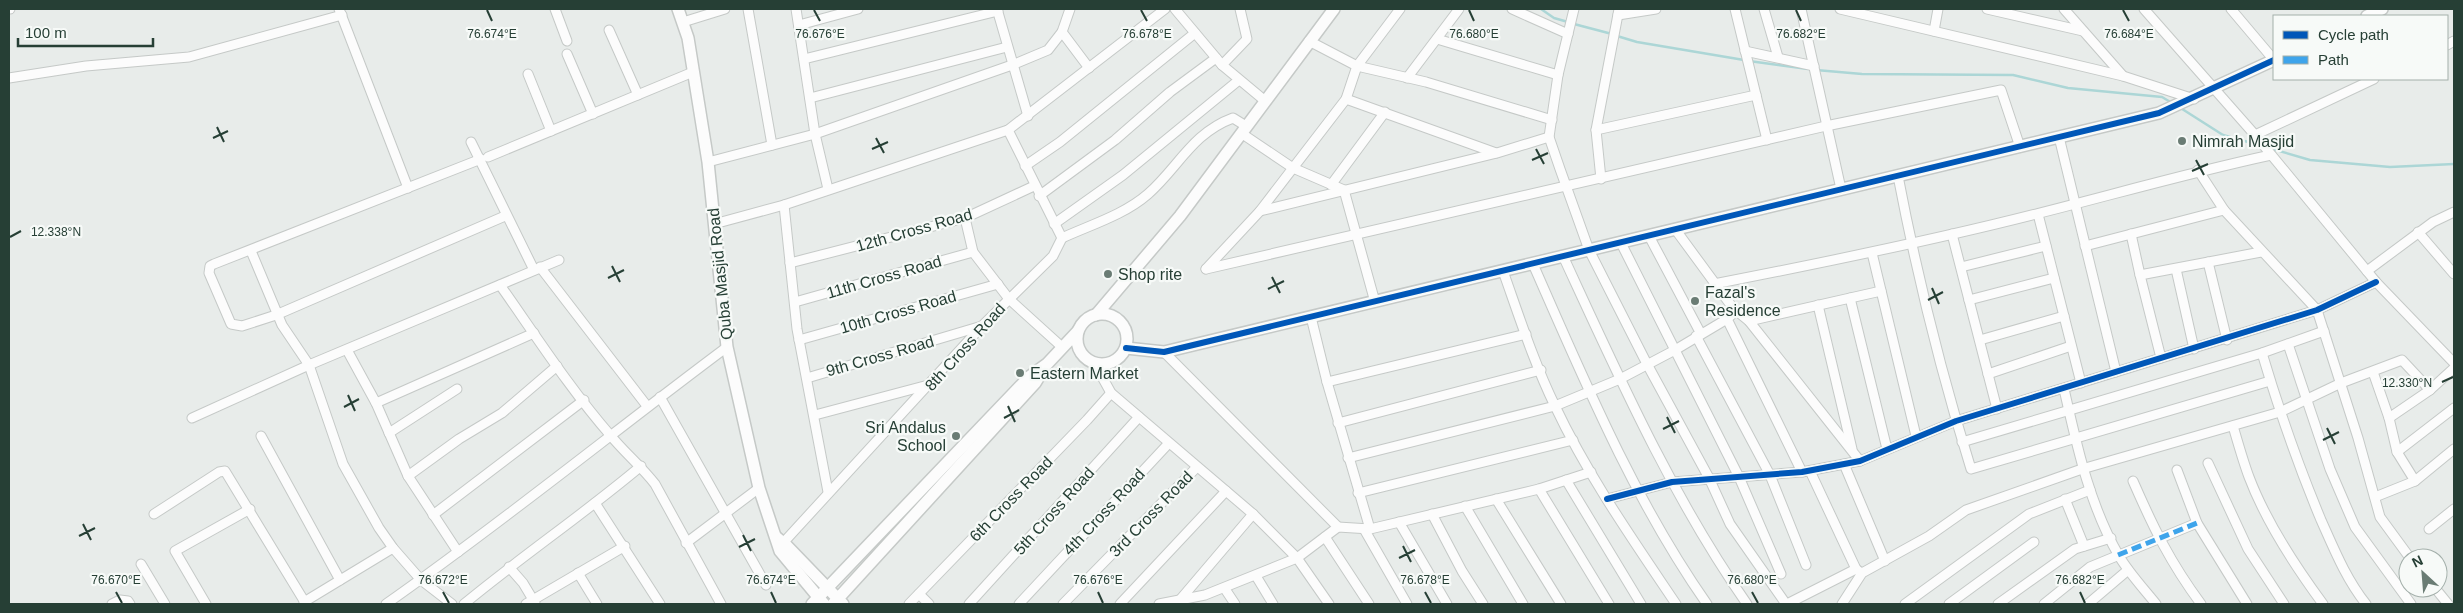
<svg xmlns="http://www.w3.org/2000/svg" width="2463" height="613" viewBox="0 0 2463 613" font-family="Helvetica,sans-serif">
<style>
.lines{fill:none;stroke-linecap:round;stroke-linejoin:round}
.stream{stroke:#acd6d6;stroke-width:2.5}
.minor-casing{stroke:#c5c9c7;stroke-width:11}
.tertiary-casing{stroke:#c5c9c7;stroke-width:14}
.minor{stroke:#fcfcfc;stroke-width:9}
.tertiary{stroke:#fcfcfc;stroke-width:11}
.quiet{stroke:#3ea4eb;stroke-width:5;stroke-dasharray:10 5;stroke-linecap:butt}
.cycleway-casing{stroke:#f7faf8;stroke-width:9}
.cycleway{stroke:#0057b8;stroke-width:6}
.ticks{fill:none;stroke:#263f35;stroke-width:2}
.poi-dot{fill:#6a7c74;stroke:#f7faf8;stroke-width:2}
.labels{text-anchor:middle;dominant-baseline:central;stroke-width:4.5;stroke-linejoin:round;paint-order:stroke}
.poi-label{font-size:16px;fill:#263f35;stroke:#f7faf8;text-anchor:start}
.street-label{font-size:16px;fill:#263f35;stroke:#f7faf8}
.ticks-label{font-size:12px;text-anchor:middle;fill:#263f35;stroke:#f7faf8;stroke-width:4.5;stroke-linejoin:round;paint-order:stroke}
</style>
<rect width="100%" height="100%" fill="#e8ecea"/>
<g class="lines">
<g class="stream">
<path d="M1541 9 1554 18 1568 22"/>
<path d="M1574 24 1612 34"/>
<path d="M1617 36 1637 42 1744 60"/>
<path d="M1749 61 1808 69"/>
<path d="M1816 70 1862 74 2013 75 2068 88 2162 97 2172 103"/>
<path d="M2179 107 2223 135 2259 145"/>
<path d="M2269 148 2310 160 2390 167 2454 164"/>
</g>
<g class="minor-casing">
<g id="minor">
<path d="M9 9H10"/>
<path d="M339 9 408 188"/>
<path d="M555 9 567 41"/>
<path d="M748 9 772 145"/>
<path d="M796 9 815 134 828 189"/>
<path d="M997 9 1028 116"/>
<path d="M1175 9 1222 65 1264 100"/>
<path d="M1512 9 1568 34"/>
<path d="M1574 9 1558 75 1549 137 1560 169 1589 250 1647 364 1709 478 1730 524 1786 604"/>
<path d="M1735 9 1767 140"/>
<path d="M1764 9 1778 57"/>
<path d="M1801 9 1841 189"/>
<path d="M1840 9 2123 76 2194 99"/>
<path d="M1987 9 2083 31"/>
<path d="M2064 9 2123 76"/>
<path d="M2144 9 2255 135 2376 282 2454 363"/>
<path d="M2231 9 2274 60"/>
<path d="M1618 15 1656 9"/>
<path d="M683 22 725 9"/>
<path d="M799 25 858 9"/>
<path d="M609 30 638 95"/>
<path d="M1934 31 1938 9"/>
<path d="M1062 32 1089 68"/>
<path d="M1437 39 1558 75"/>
<path d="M1309 41 1357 66 1426 82 1552 120"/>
<path d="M2447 45 2454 41"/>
<path d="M1745 51 1814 66"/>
<path d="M567 54 593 114"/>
<path d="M804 59 998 11"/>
<path d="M1222 65 1247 39 1240 9"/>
<path d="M528 74 551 131"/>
<path d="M9 78 86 66 189 57 342 15"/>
<path d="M1407 78 1459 9"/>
<path d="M810 98 1007 47"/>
<path d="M1346 99 1496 153"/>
<path d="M1596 130 1756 95"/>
<path d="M1241 133 1293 168 1344 190 1375 302"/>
<path d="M2255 135 2374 79"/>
<path d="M2059 137 2116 372"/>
<path d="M471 142 534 270"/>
<path d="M488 157 693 72"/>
<path d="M481 159 214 264 210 266 209 273 231 324 242 326 276 315 505 216"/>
<path d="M708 162 815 134 1012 65 1048 50 1062 32 1070 9"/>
<path d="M1025 166 1060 142 1195 33"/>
<path d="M2198 170 2224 210 2317 310 2358 438 2380 517 2410 558"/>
<path d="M1898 176C1917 275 1941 373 1971 469L2270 381"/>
<path d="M1601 179 1596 130 1619 9"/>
<path d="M1331 185 1385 112"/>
<path d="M1039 196 1115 140 1170 92 1216 58"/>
<path d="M784 205 797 329 828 492"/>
<path d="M1260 211 1497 153 1549 137"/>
<path d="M2038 214 2081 383"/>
<path d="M965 218 973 252 1009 299 1062 347"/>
<path d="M714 224 784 205 1008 130 1165 9"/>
<path d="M1054 224 1123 175 1239 80"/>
<path d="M1675 229 1733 308 1749 321 1860 461"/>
<path d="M2418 232 2454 274"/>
<path d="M1952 234 1997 409"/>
<path d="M2131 234 2140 275 2261 252"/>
<path d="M1649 236 1701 334"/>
<path d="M1062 238C1090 225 1124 215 1148 194 1178 168 1192 133 1233 118L1246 126"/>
<path d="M1621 243 1739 477 1781 574"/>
<path d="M2085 246 2224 210"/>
<path d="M251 251 282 325 309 365 343 464 379 528 393 548 421 580 452 604"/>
<path d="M1872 253 1916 436"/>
<path d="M1563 256C1618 375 1672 497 1747 604"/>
<path d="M2208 262 2227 340"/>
<path d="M790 263 965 218 1034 186"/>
<path d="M1533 264C1584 380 1634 500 1707 604"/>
<path d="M540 267 647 406"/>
<path d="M1961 267 2046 246"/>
<path d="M1206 269 1826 126 2001 90 2020 147"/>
<path d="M1206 269 1260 211 1346 99 1357 66 1400 9"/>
<path d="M2176 269 2194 349"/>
<path d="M1503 271C1519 316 1534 363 1555 406 1588 476 1633 540 1676 604"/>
<path d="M2367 271 2433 222 2454 212"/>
<path d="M2140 275 2161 358"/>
<path d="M1714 284C1822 263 1930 241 2036 214 2115 194 2192 172 2271 155"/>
<path d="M500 285C536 336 570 389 611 436 625 453 641 466 655 484L721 604"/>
<path d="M1850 298 1887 449"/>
<path d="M1969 300 2054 278"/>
<path d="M795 302 973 252"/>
<path d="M1818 305 1852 449"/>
<path d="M1311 317 1327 382 1370 529"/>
<path d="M1727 319 1802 472"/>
<path d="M1749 321 1881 291"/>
<path d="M1696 336 1770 475 1806 565"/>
<path d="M799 340 998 284"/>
<path d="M1980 340 2064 316"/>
<path d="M2288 344 2330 469 2355 527 2411 604"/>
<path d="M347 350 376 403 408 476 458 552"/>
<path d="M1164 352 1338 527"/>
<path d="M2262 353C2279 410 2298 465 2321 520 2334 549 2346 579 2366 604"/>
<path d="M1095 364 1111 393 1253 514 1297 558 1329 604"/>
<path d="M2373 372 2389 418 2397 452 2415 481"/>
<path d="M1988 374 2071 346"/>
<path d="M807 378 982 326"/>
<path d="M1327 382 1526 334"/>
<path d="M2064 389C2077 446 2089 504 2119 556 2129 573 2144 589 2156 604"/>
<path d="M660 397 766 585"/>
<path d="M376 403 534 333"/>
<path d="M815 415 932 384"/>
<path d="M192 418 309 365 559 260"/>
<path d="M2389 418 2430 390 2454 368"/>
<path d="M1338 423 1541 370"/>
<path d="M2233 426C2238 443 2243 461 2249 477 2266 522 2295 566 2323 604"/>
<path d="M389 433 457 389"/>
<path d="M261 436 340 580"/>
<path d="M1962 442 2262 353 2324 331"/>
<path d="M2397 452 2454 408"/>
<path d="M1348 458 1555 406 1620 379 1675 350 1727 319 1736 311"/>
<path d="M2208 463 2248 549 2284 604"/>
<path d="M1844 464 1885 561"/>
<path d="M2177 470 2197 523 2247 604"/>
<path d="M1810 471 1856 569"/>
<path d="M408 476 459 439 502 413 557 366"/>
<path d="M1566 480 1641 604"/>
<path d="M2133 481C2154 529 2170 562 2201 604"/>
<path d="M1539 489 1609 604"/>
<path d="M1358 493 1573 440"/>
<path d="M2375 497 2415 481 2454 449"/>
<path d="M1496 499 1561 604"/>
<path d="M1607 499 1672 482 1802 472 1860 461 1956 421 2317 310 2376 282"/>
<path d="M2065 499 2084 546"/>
<path d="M595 503 660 604"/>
<path d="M1465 506 1523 604"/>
<path d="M154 514 219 472 225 471 306 604"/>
<path d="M1432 514 1462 571 1483 604"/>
<path d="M433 515 584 400"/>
<path d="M1399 522 1447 604"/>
<path d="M1364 529 1407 604"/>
<path d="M2429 529 2454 509"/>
<path d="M1325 537 1369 604"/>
<path d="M686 543 759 488"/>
<path d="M783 543 982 326 1053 256 1062 238 1008 130"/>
<path d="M141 564 165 604"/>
<path d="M509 567 523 583 535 603"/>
<path d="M578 573 597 604"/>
<path d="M1256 576 1273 604"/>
<path d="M2435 588 2448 604"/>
<path d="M1225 589 1235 604"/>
<path d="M919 594 929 604"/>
<path d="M1179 601 1253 514"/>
<path d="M304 602 393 548"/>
<path d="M112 604 120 600 128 601 130 604"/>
<path d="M206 604 175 551 250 509"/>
<path d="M386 604C503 522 613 432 727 347"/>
<path d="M464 604C522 556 584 514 641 466"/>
<path d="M526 604 625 546"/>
<path d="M909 604 1087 420 1111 393"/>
<path d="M969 604 1139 417"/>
<path d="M1019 604 1169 443"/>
<path d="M1063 604 1197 467"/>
<path d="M1120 604 1226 491"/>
<path d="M1159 604 1205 595 1297 558 1338 527 1370 529 1539 489 1591 472"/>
<path d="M1787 604 1856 569 1860 572"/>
<path d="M1842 604 1862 573 1929 536 1966 510 2082 469 2280 412 2341 383 2402 360 2430 390"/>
<path d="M1905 604 2029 514 2090 490"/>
<path d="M1949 604 2034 542"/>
<path d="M1998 604 2075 549 2111 538"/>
<path d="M2044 604 2090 567 2197 523"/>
<path d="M2088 604 2128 570"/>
</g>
</g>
<g class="tertiary-casing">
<g id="tertiary">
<path d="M678 9 688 38 708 162 727 347 759 488 780 551 824 604"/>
<path d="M2367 16 2382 9"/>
<circle cx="1102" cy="339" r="25"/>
<path d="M1096 315 1180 216 1334 9"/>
<path d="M1126 348 1164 352 2159 113 2274 60"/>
<path d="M776 537 787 546 843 604"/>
<path d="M812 604 1029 377 1047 364 1078 331"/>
<path d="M833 604 1035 383 1043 370"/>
</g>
</g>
<use href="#minor" class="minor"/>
<use href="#tertiary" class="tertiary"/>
<path class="quiet" d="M2118 555 2197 523"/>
<g class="cycleway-casing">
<g id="cycleway">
<path d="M1126 348 1164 352 2159 113 2274 60"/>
<path d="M1607 499 1672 482 1802 472 1860 461 1956 421 2317 310 2376 282"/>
</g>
</g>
<use href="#cycleway" class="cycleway"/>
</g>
<path class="ticks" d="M487 10 492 21M814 10 820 21M1141 10 1147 21M1469 10 1474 21M1796 10 1801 21M2123 10 2129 21M217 127 224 142M213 138 228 131M876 138 884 153M872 149 888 142M1536 149 1544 164M1532 160 1548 153M2196 160 2204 175M2192 171 2208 164M10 237 21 231M612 266 620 282M1272 277 1280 293M608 278 624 270M1932 288 1939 304M1268 289 1284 281M1928 300 1943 292M2442 382 2453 377M348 395 355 411M1008 406 1015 422M344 407 359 399M1667 417 1675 433M1004 418 1019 410M2327 428 2335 444M1663 429 1679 421M2323 440 2339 432M83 524 91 540M743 535 751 551M79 536 95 528M1403 546 1411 562M739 547 755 539M1399 558 1415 550M116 592 122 603M443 592 449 603M771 592 776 603M1098 592 1103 603M1425 592 1431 603M1752 592 1758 603M2080 592 2085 603"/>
<g class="poi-dot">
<circle cx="2182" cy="141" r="5"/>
<circle cx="1108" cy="274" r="5"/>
<circle cx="1695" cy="301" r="5"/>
<circle cx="1020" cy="373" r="5"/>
<circle cx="956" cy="436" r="5"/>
</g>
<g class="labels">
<g class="poi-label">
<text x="2192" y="141">Nimrah Masjid</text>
<text x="1118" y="274">Shop rite</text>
<text x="1705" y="292">Fazal's<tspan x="1705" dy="18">Residence</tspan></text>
<text x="1030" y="373">Eastern Market</text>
<text x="946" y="427" text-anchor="end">Sri Andalus<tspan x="946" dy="18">School</tspan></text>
</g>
<g class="street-label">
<text transform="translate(914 230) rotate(-16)">12th Cross Road</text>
<text transform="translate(720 274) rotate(-96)">Quba Masjid Road</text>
<text transform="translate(884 277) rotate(-16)">11th Cross Road</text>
<text transform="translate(898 312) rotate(-16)">10th Cross Road</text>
<text transform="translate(965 347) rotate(-48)">8th Cross Road</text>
<text transform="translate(880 356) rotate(-16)">9th Cross Road</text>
<text transform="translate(1011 499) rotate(-46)">6th Cross Road</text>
<text transform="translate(1054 511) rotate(-48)">5th Cross Road</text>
<text transform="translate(1104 512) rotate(-47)">4th Cross Road</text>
<text transform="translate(1151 514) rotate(-46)">3rd Cross Road</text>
</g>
</g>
<g class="ticks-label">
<text x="492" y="38">76.674°E</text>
<text x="820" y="38">76.676°E</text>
<text x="1147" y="38">76.678°E</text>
<text x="1474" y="38">76.680°E</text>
<text x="1801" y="38">76.682°E</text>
<text x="2129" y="38">76.684°E</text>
<text x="56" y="236">12.338°N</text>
<text x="2407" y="387">12.330°N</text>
<text x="116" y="584">76.670°E</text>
<text x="443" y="584">76.672°E</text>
<text x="771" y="584">76.674°E</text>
<text x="1098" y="584">76.676°E</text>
<text x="1425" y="584">76.678°E</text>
<text x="1752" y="584">76.680°E</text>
<text x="2080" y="584">76.682°E</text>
</g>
<rect width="2463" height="613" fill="none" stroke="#263f35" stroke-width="20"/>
<rect x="2273" y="15" width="175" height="65" fill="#f7faf8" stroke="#a3afaa"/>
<rect x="2283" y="31" width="25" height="8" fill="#0057b8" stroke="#a3afaa"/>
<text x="2318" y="40" font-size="15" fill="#263f35">Cycle path</text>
<rect x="2283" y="56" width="25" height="8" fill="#3ea4eb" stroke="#a3afaa"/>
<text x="2318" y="65" font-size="15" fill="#263f35">Path</text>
<g transform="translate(2423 573) rotate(334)"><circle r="24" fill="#f7faf8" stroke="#a3afaa"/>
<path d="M0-4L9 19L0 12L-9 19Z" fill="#6a7c74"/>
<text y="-8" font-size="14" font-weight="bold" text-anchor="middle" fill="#263f35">N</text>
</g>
<path d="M18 38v8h135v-8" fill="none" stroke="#263f35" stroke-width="2.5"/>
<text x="25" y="38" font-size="15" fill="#263f35" stroke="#f7faf8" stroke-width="4" paint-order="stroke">100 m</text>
</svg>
